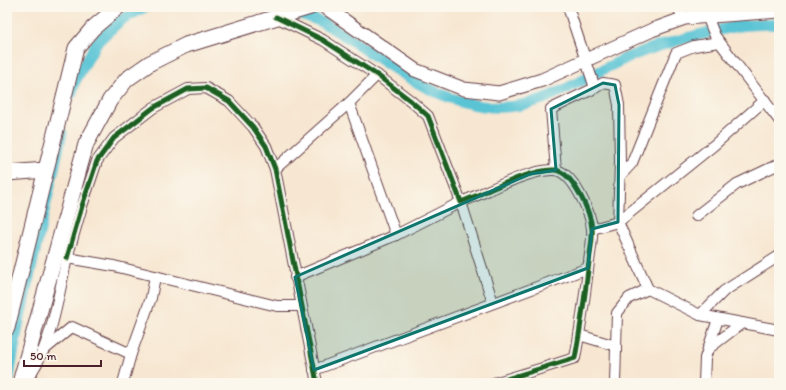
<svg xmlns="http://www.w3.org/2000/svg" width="786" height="390" viewBox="0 0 786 390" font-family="Itim,sans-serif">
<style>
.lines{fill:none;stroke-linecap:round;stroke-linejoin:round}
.canal{stroke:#5ac4d5;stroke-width:11}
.minor-casing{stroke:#643d44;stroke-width:12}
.tertiary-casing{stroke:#643d44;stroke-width:15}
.secondary-casing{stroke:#643d44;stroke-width:17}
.minor{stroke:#fff;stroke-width:10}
.tertiary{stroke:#fff;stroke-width:13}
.secondary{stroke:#fff;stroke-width:15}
.cycleway-casing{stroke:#fbf7ec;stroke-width:8}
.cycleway{stroke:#1b5e20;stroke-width:5}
.marked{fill:#0f766e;fill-opacity:0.2;stroke:#0f766e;stroke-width:3;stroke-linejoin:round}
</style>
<rect width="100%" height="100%" fill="#fbf7ec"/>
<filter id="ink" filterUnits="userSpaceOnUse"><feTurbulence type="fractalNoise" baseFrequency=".025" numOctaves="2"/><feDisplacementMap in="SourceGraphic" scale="8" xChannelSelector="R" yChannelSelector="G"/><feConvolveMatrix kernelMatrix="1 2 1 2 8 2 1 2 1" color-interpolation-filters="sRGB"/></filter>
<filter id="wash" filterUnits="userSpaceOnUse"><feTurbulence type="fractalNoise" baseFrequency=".012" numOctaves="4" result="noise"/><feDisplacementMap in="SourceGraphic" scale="16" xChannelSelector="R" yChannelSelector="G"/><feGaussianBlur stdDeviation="0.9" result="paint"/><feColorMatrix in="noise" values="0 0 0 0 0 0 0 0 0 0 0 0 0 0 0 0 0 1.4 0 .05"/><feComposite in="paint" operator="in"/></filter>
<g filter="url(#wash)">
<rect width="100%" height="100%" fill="#f7e7d2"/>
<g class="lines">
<g class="canal">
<path d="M276 7C293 12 311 16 327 25 379 55 428 102 491 107 542 111 584 76 629 57 657 45 703 33 734 27 748 24 764 25 779 24"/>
<path d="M72 93 74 83 97 42 121 20 145 7"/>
<path d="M8 383 18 326 62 133"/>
</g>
</g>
</g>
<g filter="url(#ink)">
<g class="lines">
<g class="minor-casing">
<g id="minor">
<path d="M568 7 595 88 603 83 615 85 619 105 620 162 618 222 648 289 700 315 779 330"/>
<path d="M677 7 685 18"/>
<path d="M707 16 715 36 779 120"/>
<path d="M276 17 323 40 377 75 411 101 428 116 461 202C485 193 531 168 555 170 573 172 591 213 592 229 593 239 590 252 589 262 585 294 581 327 575 358L494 383"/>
<path d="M349 103 396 235"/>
<path d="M275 169 349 103 377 75"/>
<path d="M556 170 551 109 595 88"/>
<path d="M620 176 632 163 676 53 694 46 719 42"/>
<path d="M696 216 737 184 779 164"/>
<path d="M592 229 618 222 714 145 765 100"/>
<path d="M67 258 82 206 97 161 114 138 153 108 188 89 206 88 229 101 253 127 266 146 275 169 317 383"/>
<path d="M295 277 396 235 461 202 493 303"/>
<path d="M700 315 724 291 779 256"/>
<path d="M579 335 616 346"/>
<path d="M708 349 742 323"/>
<path d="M44 350 72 327 131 354 151 298 155 276"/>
<path d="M314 370 588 268"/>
<path d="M24 383C52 349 57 300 67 258L114 266 277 306H301"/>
<path d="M123 383 131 354"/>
<path d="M615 383 617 313 629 298 648 289"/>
<path d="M704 383 705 358 718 319"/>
</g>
</g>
<g class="tertiary-casing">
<path id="tertiary" d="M325 7 415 70 464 89 499 93 542 80 652 30 685 18 779 11"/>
</g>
<g class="secondary-casing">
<g id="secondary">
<path d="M7 173 46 170"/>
<path d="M7 328 76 48 93 28 118 7"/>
<path d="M20 383 86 144 110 100 127 79 150 63 186 45 310 7"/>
</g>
</g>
<use href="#minor" class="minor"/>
<use href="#tertiary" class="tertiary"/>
<use href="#secondary" class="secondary"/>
<g class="cycleway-casing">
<g id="cycleway">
<path d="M276 17 323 40 377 75 411 101 428 116 461 202C485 193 531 168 555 170 573 172 591 213 592 229 593 239 590 252 589 262 585 294 581 327 575 358L494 383"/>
<path d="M67 258 82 206 97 161 114 138 153 108 188 89 206 88 229 101 253 127 266 146 275 169 317 383"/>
</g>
</g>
<use href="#cycleway" class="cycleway"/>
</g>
</g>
<path class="marked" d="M603 83 615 85 619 105 618 222 592 229 588 268 314 370 295 277 530 174 556 170 551 109Z"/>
<rect width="786" height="390" fill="none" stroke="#fbf7ec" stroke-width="24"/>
<path d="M24 360v6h77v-6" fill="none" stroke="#4a1f2b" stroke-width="2"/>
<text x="30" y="360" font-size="12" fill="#4a1f2b" stroke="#fbf7ec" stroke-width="3" paint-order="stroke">50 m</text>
</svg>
